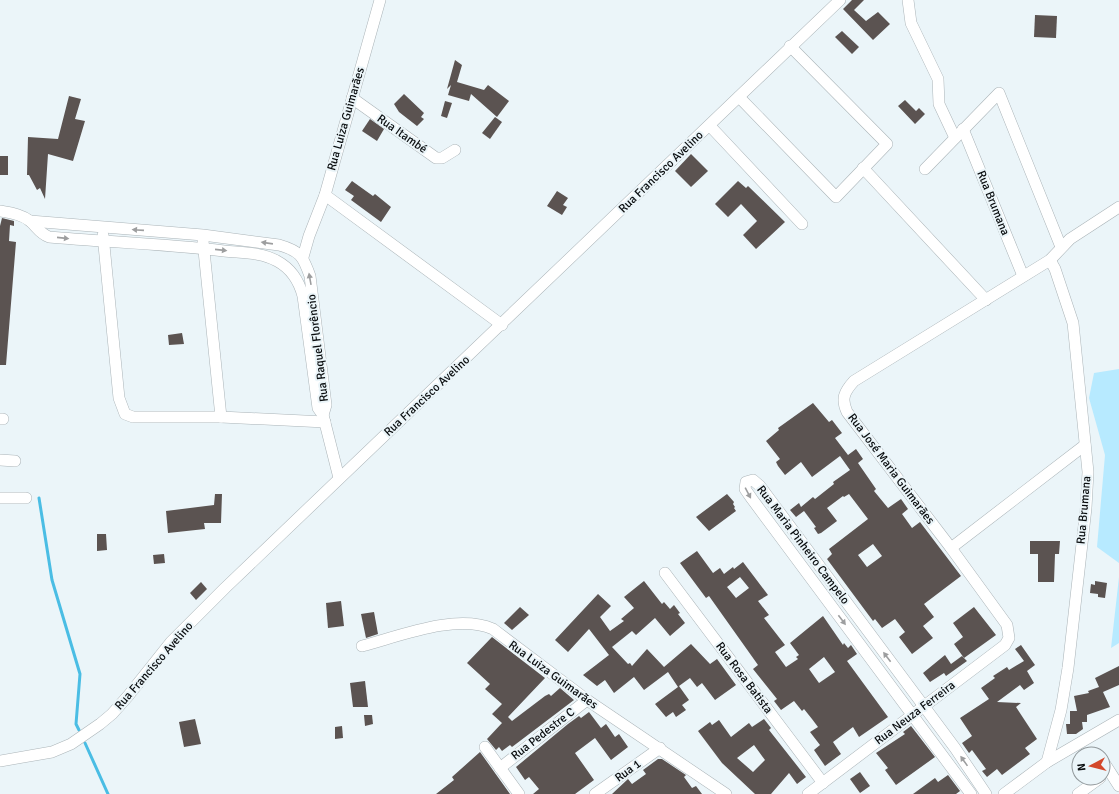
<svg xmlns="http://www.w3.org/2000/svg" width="1119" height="794" viewBox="0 0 1119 794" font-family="Signika,sans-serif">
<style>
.green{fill:#b7eaff}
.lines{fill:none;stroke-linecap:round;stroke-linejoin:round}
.stream{stroke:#4abde4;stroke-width:3}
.building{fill:#5b5351;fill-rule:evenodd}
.minor-casing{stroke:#abb4b8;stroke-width:12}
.minor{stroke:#fff;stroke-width:11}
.oneway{fill:#9d9e9f}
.labels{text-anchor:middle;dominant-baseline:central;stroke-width:4;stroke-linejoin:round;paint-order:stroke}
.street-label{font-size:12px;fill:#090c0e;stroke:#ebf5f9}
</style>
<rect width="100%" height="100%" fill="#ebf5f9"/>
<g class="green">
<path d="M1119 369V563L1097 547 1105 455 1089 398 1094 373Z"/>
<path d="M1119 577V643L1111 648Z"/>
</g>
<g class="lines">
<g class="stream">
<path d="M39 498 52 580 80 674 76 724 79 730"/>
<path d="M85 743 108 794"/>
</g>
</g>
<g class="building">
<path d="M852 0H864L854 10 866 21 878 12 890 24 873 40 843 9Z"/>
<path d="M1035 15 1057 16 1056 38 1034 37Z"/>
<path d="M842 31 859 47 852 54 835 37Z"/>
<path d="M455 60 462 65 457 82 484 90 488 85 509 101 497 117 471 94 469 101 448 95 451 85 447 89Z"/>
<path d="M404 94 424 113 421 117 424 119 417 126 399 112 394 104Z"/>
<path d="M69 96 81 99 75 119 85 121 73 161 48 154 45 199 40 188 37 190 29 175H27L28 137 58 139Z"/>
<path d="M905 100 916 111 919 108 925 114 915 124 898 106Z"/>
<path d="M445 101 452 103 447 118 441 116Z"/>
<path d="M495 117 502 122 490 139 482 133Z"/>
<path d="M370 119 384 129 377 141 362 131Z"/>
<path d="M691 154 708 171 691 187 675 171Z"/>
<rect x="0" y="156" width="8" height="19"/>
<path d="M352 181 373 196 375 194 391 207 381 222 351 200 354 196 345 190Z"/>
<path d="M738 181 746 188 748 186 785 222 756 249 743 235 757 221 741 204 728 217 715 204Z"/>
<path d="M557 191 568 198 563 205 567 207 562 215 547 206Z"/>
<path d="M2 218 14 221V226L10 225 9 241 16 242 6 365H0V226Z"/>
<path d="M182 333 184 344 169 345 168 335Z"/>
<path d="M813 403 829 422 832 420 842 433 835 438 848 455 856 449 863 459 858 463 876 489 874 491 888 508 901 499 908 509 902 514 912 528 920 522 961 576 924 604 934 617 923 626 933 638 912 654 899 637 905 632 895 619 882 628 875 619 873 621 827 559 832 554 829 549 868 519 849 494 844 497 843 496 827 508 837 521 821 533 818 534 814 528 816 527 804 511 796 517 790 510 799 503 801 507 813 497 815 499 834 484 833 482 850 470 840 456 812 477 801 462 785 475 778 466 776 462 780 459 766 441 779 430 778 428ZM873 544 882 556 867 567 858 555Z"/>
<path d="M215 494H222L221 523H204L205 529 168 533 166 511 214 505Z"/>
<path d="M727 494 734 502 733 504 735 507 734 508 736 511 709 531 696 517Z"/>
<path d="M97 534H106L107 550 97 551Z"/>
<path d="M1030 541H1060L1059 554H1055L1054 582H1038V554H1030Z"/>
<path d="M697 551 713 573 720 568 724 574 733 567 734 569 743 562 768 595 758 601 769 615 764 618 785 645 775 652 786 667 798 659 796 657 799 655 790 643 823 616 843 645 844 643 848 648 851 645 857 654 847 661 888 717 859 737 853 727 833 742 841 754 825 766 814 750 820 745 810 732 818 727 812 719 804 709 802 711 794 701 781 710 774 701 777 699 753 669 758 665 709 596 706 598 680 563ZM740 577 749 588 736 598 727 587ZM824 657 835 672 819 683 809 669Z"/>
<path d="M164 554 165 563 154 564 153 555Z"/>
<path d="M644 581 662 604 664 602 670 609 674 605 680 613 678 614 685 623 670 636 655 618 636 635 632 631 612 647 628 664 630 663 632 666 647 649 664 667 691 644 710 664 717 659 736 685 715 700 702 683 697 687 690 678 679 686 689 700 682 705 686 710 676 717 673 712 666 717 655 704 678 687 668 672 644 690 634 677 614 693 605 680 597 686 583 675 609 655 589 629 568 652 555 640 598 594 611 606 600 617 610 631 624 621 621 619 634 608 624 597Z"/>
<path d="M1095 581 1107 583 1105 598 1098 597V594L1090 593 1091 584 1095 585Z"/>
<path d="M201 582 207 589 196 600 190 593Z"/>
<path d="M341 601 344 626 328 628 326 603Z"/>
<path d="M520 607 529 615 512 630 504 623Z"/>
<path d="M974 607 996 635 964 658 954 644 963 637 953 623Z"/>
<path d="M374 612 378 634 366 638 361 614Z"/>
<path d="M492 637 545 678 508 717 512 721 545 696 549 694 551 696 560 688 574 700 512 747 510 745 502 751 499 747 496 750 487 739 502 723 492 714 502 704 485 689 490 684 467 663Z"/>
<path d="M1021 645 1035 665 1027 671 1034 683 1024 690 1020 685 997 702 1021 703 1016 707 1037 739 1025 748 1030 754 1002 775 997 769 987 777 982 771 986 769 972 750 969 753 962 743 972 736 960 718 989 699 981 688 995 678 993 676 1007 667 1009 670 1024 661 1015 649Z"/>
<path d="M945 655 951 664 962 656 967 661 946 676 944 673 930 682 923 673Z"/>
<path d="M1119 666V685L1103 692 1110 707 1087 715V722H1082L1083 729 1076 734H1067L1066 724H1070V711H1077L1074 696 1089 693 1088 691 1099 687 1095 678Z"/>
<path d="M365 681 368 707H353L350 683Z"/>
<path d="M589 712 601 728 606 724 615 737 619 734 628 747 611 760 595 738 575 753 594 780 575 794H533L539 789 529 777 525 780 516 767 568 724 579 716 581 718Z"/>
<path d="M364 715H372L373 724 365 726Z"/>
<path d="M195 719 201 744 184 747 179 722Z"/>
<path d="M764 719 771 728 769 730 806 777 797 784 789 773 771 794H755L722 763 698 731 710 722 712 725 719 720 731 737 749 723 752 727ZM754 745 765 760 753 772 737 758Z"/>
<path d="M342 726 343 738 335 739V727Z"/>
<path d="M911 726 935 757 896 785 885 770 888 768 876 753 905 734 903 732Z"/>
<path d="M480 752 510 794H436L454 780 452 777Z"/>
<path d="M658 759H662L686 775 684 777 692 788 696 786 702 794H612L628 779 632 784 646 774 643 770Z"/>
<path d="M860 772 870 786 860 793 850 779Z"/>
<path d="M948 775 960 791 956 794H913L935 778 938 782Z"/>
</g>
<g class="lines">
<g class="minor-casing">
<g id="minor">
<path d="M908 0 911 23 938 79 939 104 955 138"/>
<path d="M739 97 836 197 887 144 790 46"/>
<path d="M352 98 436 158H442L455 150"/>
<path d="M710 126 802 224"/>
<path d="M963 129 1023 276"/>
<path d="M863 168 986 300"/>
<path d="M925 169 999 93 1061 247"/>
<path d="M325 195 502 325"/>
<path d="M0 211C11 213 21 214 30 221 37 227 39 233 49 237 107 242 166 244 224 251 242 253 261 252 277 261 292 269 299 281 303 296L318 408 323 415 339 478"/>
<path d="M30 221 203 235 279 245C300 251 303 256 310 276L326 405 323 415"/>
<path d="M103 235 119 398 125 414 133 417H221L325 422"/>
<path d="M203 241 221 417"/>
<path d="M303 257 309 236 325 195 380 0"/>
<path d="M0 419H3"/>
<path d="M0 460 15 461"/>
<path d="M0 498H26"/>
<path d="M951 548 1085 445"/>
<path d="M665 573 823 783"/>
<path d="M362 646C400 636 456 613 493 629L587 700 726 794"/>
<path d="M485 747 519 794"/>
<path d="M0 761 52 752 71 744 100 724 112 714 128 696 171 642 225 588 840 0"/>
<path d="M1103 761 1119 786"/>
<path d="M1047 762 1061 710 1068 668 1086 508 1088 472 1073 323 1055 269 1050 260"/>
<path d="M500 768 587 700"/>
<path d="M595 794 660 748"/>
<path d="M808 794 1005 645 1009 638 1007 625 951 548 847 412C841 399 844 392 854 381L1050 260 1070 239 1119 207"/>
<path d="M971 794 752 499 745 489 746 482 753 480 760 486 955 748 986 794"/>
<path d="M1004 794 1047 762 1119 720"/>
<path d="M1078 794 1100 778"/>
</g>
</g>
<use href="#minor" class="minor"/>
</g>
<defs><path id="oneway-solid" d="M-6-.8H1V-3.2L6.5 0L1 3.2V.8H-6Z"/></defs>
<g class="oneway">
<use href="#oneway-solid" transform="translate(138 230) rotate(-176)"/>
<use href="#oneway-solid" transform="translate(63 238) rotate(6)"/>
<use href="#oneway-solid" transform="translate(267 243) rotate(-172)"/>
<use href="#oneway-solid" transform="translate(221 250) rotate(6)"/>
<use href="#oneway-solid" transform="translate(310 279) rotate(-100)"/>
<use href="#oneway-solid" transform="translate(748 493) rotate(62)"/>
<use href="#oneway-solid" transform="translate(842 620) rotate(53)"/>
<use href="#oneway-solid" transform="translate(887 657) rotate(-127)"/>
<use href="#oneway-solid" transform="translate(964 761) rotate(-125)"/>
</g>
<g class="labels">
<g class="street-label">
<text transform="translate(346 119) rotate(-74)">Rua Luiza Guimarães</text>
<text transform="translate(402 134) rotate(35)">Rua Itambé</text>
<text transform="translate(661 172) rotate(-44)">Rua Francisco Avelino</text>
<text transform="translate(993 203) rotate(68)">Rua Brumana</text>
<text transform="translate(318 348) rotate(-97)">Rua Raquel Florêncio</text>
<text transform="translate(427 396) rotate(-43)">Rua Francisco Avelino</text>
<text transform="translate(891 469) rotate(53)">Rua José Maria Guimarães</text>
<text transform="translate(1084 510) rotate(-85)">Rua Brumana</text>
<text transform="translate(803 545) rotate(53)">Rua Maria Pinheiro Campelo</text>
<text transform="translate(154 666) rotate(-49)">Rua Francisco Avelino</text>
<text transform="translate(553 675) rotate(36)">Rua Luiza Guimarães</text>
<text transform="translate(744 678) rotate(53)">Rua Rosa Batista</text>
<text transform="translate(915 713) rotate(-37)">Rua Neuza Ferreira</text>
<text transform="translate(543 734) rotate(-38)">Rua Pedestre C</text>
<text transform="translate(628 771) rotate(-36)">Rua 1</text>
</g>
</g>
<g transform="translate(1091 766) rotate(263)"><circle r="19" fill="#ebf5f9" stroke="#91989b"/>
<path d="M0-3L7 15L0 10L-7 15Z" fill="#d3482b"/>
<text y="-6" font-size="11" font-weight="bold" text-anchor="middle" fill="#090c0e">N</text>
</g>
</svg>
